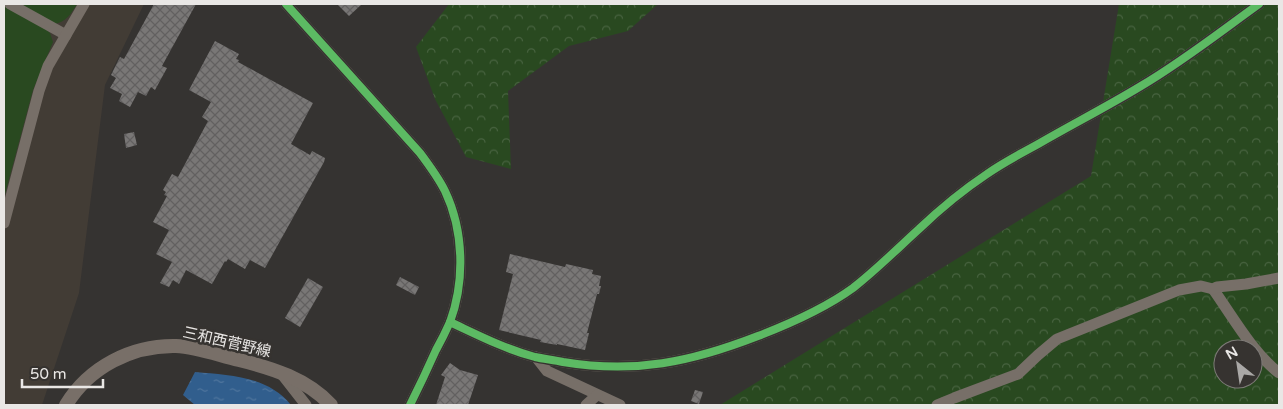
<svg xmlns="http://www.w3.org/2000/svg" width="1283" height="409" viewBox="0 0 1283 409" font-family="'Varela Round','Noto Sans JP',sans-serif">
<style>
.built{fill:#423c35}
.green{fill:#294920}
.forest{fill:url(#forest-crowns);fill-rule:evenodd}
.water{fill:url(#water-ripples)}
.building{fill:url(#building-cross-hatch)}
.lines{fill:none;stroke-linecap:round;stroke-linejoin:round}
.minor{stroke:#776f68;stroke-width:11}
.major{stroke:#786f68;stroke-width:14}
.cycleway-casing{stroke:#363330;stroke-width:11}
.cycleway{stroke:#5cba63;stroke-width:8}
.labels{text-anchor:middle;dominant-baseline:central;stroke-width:5;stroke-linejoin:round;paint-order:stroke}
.street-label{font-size:15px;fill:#e9e7e5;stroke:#363330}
</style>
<defs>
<pattern id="forest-crowns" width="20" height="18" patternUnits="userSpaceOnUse" patternTransform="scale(1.25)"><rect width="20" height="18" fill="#294920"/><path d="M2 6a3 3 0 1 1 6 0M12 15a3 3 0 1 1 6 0" fill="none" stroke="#486340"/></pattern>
<pattern id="water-ripples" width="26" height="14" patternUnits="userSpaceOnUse" patternTransform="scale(1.25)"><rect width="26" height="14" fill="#315e8d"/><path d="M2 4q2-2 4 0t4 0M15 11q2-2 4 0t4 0" fill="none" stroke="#4f759d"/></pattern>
<pattern id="building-cross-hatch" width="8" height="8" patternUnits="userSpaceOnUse" patternTransform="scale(1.25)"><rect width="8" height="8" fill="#797776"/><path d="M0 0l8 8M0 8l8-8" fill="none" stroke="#626060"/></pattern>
</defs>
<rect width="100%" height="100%" fill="#353331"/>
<path class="built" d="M4 4H144L105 85 79 293 42 405H4Z"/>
<g class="green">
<path d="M4 4 44 27 50 33 53 42 33 90 4 198Z"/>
<path d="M17 4H77C71 14 66 22 54 24Z"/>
</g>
<g class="forest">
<path d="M449 4H658L628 31 569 46 508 91 511 169 466 157 435 99 416 47Z"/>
<path d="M1119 4H1279V405H720L1091 176ZM1223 349H1253V379H1223Z"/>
</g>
<path class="water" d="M195 372C229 375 268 376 291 405H195L183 395Z"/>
<g class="building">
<path d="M154 4H196L162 66 167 68 155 90 151 87 146 96 138 92 130 107 119 101 122 94 110 88 116 78 111 75 120 57 124 59Z"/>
<path d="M337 4H362L349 16Z"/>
<path d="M215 41 239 54 236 59 239 60 238 62 313 103 291 144 310 155 312 151 325 158 324 162 265 268 250 260 245 269 228 259 226 262 225 261 212 284 186 270 179 284 173 280 169 287 160 283 172 262 156 254 169 230 153 222 167 196 164 195 166 192 163 190 172 174 178 177 208 121 202 117 211 102 189 90Z"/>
<path d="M134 132 137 145 126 148 124 134Z"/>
<path d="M510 254 565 267 566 264 593 270 592 274 601 276 599 286H601L599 294H597L587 333H589L585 350 557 344V345L540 342 541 340 499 330 513 274 506 272Z"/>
<path d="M400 277 419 287 415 295 396 285Z"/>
<path d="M308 278 323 287 300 327 285 318Z"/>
<path d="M450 363 460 370 478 375 468 405H436L445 377 441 375Z"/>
<path d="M695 390 703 392 699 404 691 401Z"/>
</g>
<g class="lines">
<g class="minor">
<path d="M10 4 66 35"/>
<path d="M286 4 420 153C429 165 438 177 445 191 464 231 465 281 450 322 446 331 441 341 436 350 428 368 419 387 410 405"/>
<path d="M4 223 39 91 48 66 84 4"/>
<path d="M1213 289C1233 317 1252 352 1279 373"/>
<path d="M450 322C478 335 505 349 535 357 544 359 554 360 563 362 635 374 691 362 758 336 792 323 824 309 853 288 876 270 897 249 919 229 940 209 963 190 987 174 1004 162 1022 153 1040 143 1073 124 1108 106 1141 86 1182 62 1220 32 1259 4"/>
<path d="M536 357 547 371 620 405"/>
<path d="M281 373 306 405"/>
<path d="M586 405 597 395"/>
<path d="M937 405 954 398 1018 374 1038 355 1057 339 1179 290 1201 286 1213 289 1217 287 1246 284 1279 278"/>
</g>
<path class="major" d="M66 405C89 367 132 345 176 346 197 347 218 355 239 360 272 368 307 379 331 405"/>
<g class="cycleway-casing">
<g id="cycleway">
<path d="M286 4 420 153C429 165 438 177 445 191 464 231 465 281 450 322 446 331 441 341 436 350 428 368 419 387 410 405"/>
<path d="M450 322C478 335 505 349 535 357 544 359 554 360 563 362 635 374 691 362 758 336 792 323 824 309 853 288 876 270 897 249 919 229 940 209 963 190 987 174 1004 162 1022 153 1040 143 1073 124 1108 106 1141 86 1182 62 1220 32 1259 4"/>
</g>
</g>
<use href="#cycleway" class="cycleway"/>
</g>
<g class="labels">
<g class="street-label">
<text transform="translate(227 342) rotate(13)">三和西菅野線</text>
</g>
</g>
<rect width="1283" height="409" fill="none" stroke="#e9e7e5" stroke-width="10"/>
<g transform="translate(1238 364) rotate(330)"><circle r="24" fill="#363330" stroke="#7e7b78"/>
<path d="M0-4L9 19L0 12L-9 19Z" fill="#aaa8a6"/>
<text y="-8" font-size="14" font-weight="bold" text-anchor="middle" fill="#e9e7e5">N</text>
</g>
<path d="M22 379v8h81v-8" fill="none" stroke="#e9e7e5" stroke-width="2.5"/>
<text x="30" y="379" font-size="15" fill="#e9e7e5" stroke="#363330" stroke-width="4" paint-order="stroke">50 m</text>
</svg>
